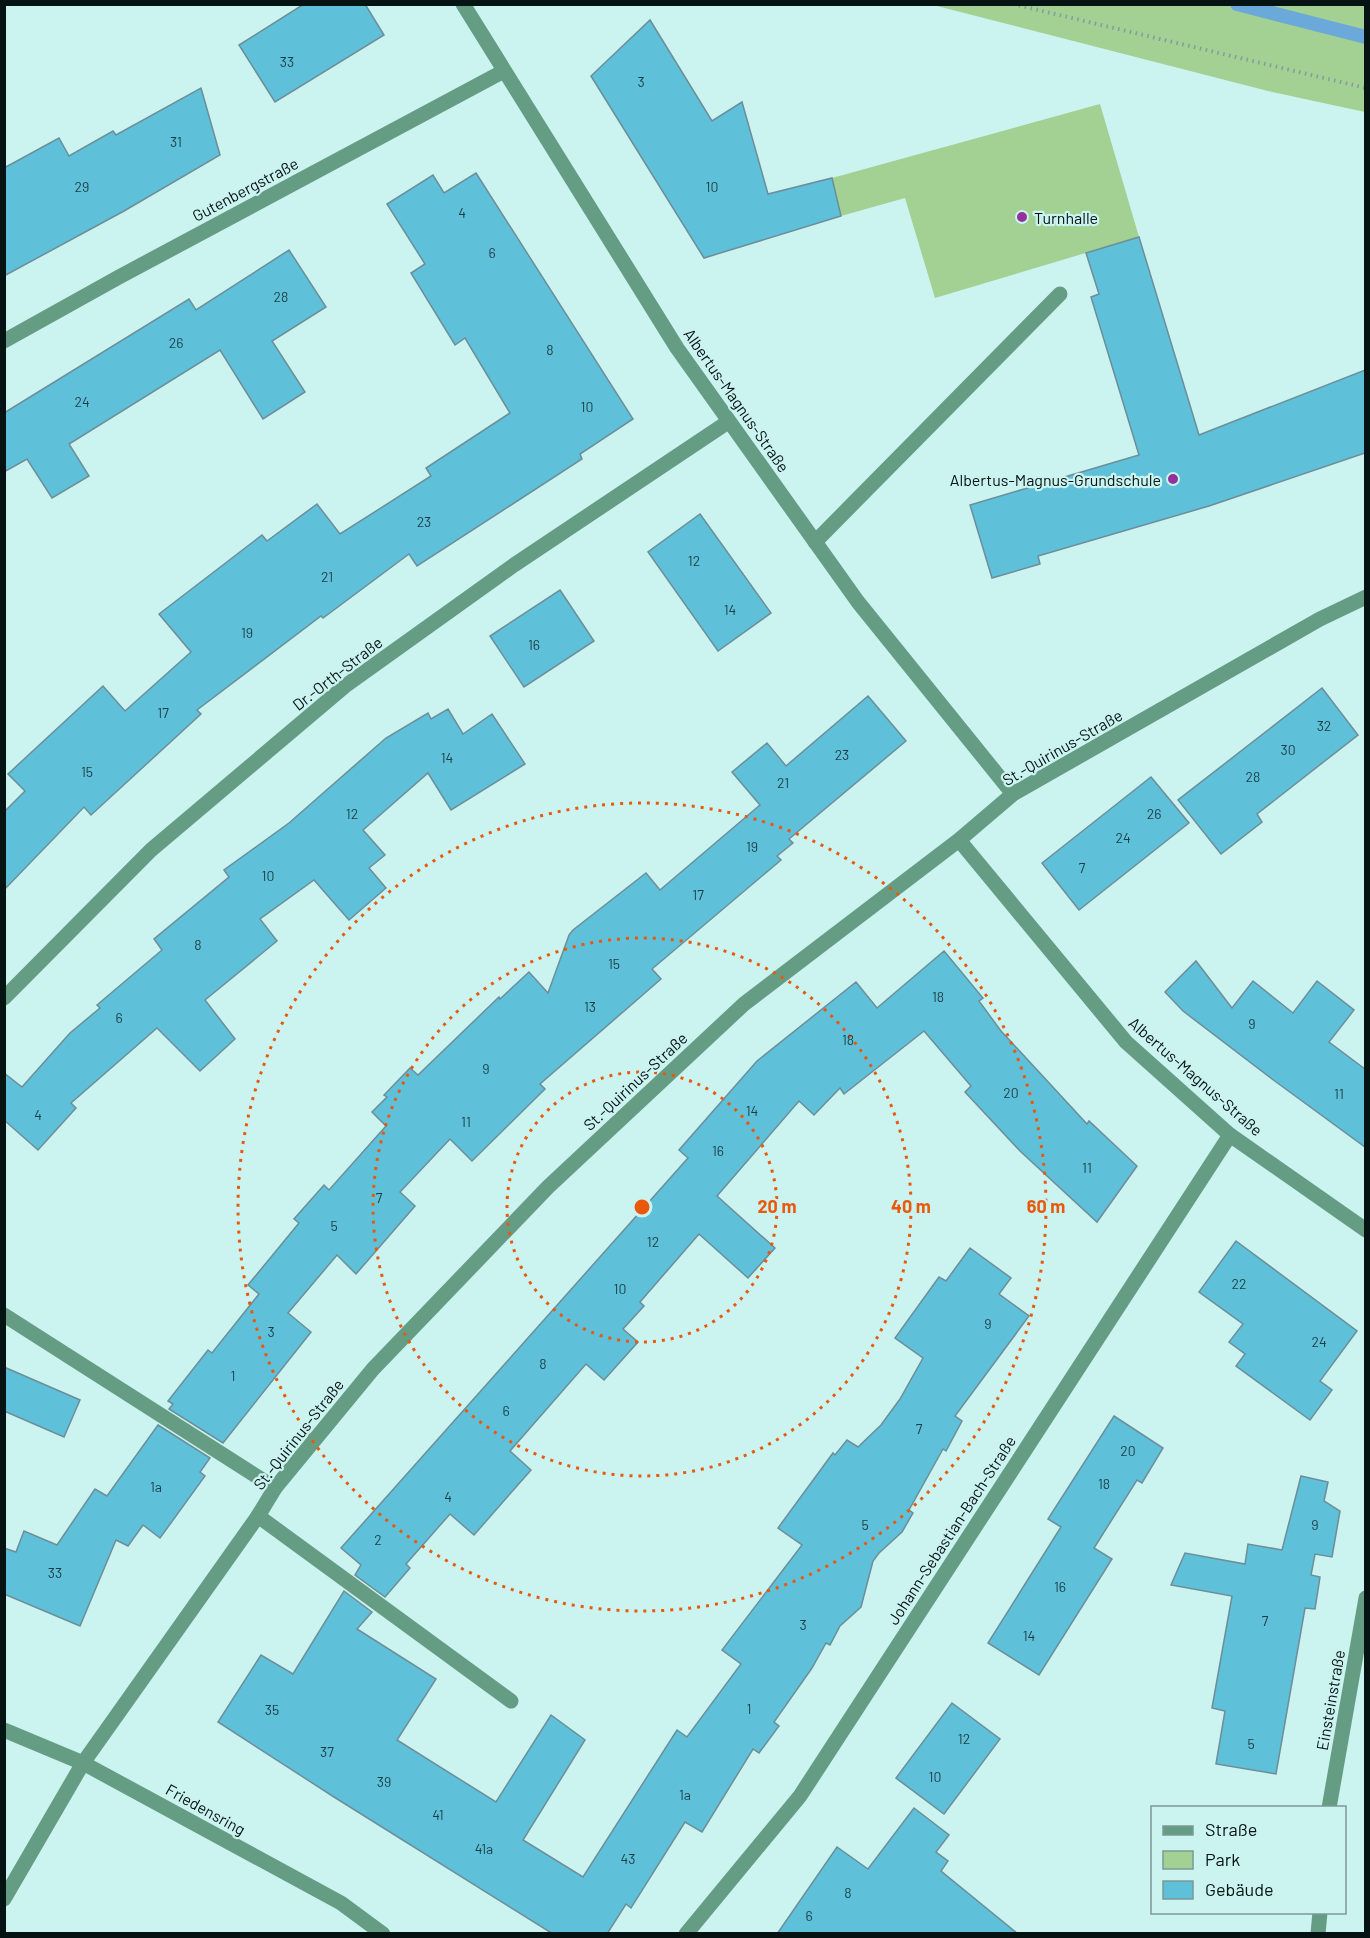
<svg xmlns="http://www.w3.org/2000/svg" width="1370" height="1938" viewBox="0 0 1370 1938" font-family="Barlow,sans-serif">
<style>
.green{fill:#a3d093}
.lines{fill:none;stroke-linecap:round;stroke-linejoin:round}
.stream{stroke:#6ba9db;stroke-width:14}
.building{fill:#5fc0da;stroke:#6c8e98;stroke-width:1.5}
.path{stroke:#809e9c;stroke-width:4;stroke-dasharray:1.5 4.5;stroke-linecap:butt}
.minor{stroke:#659d84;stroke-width:15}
.ring{fill:none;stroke:#e8590c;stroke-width:3;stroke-dasharray:3 6}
.poi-dot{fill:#92329a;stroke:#cbf3f0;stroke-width:2}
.labels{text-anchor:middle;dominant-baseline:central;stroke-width:4.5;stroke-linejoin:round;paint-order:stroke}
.number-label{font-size:14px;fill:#1c3e44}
.street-label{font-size:16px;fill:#051312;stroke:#cbf3f0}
.poi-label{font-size:16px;fill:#051312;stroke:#cbf3f0;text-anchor:start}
.centre{fill:#e8590c;stroke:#cbf3f0;stroke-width:3}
.ring-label{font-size:18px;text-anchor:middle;font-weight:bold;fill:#e8590c;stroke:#cbf3f0;stroke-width:4.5;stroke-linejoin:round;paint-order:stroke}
</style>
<rect width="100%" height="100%" fill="#cbf3f0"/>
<g class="green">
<path d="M933 5H1365V112L1268 91Z"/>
<path d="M1100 104 1139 237 935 298 905 198 841 216 832 178Z"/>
</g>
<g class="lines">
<path class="stream" d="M1237 4 1366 37"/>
</g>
<g class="building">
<path d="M304 4H365L384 35 275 102 239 45Z"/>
<path d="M650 20 712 121 742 102 768 194 832 178 841 216 704 258 591 76Z"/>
<path d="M201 88 220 155 124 211 4 276V168L59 138 69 156 113 131 116 135Z"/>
<path d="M476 173 633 419 580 454 582 459 417 566 409 554 323 618 321 616 197 710 201 714 91 815 84 807 4 890V812L25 791 8 774 103 686 125 711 191 652 159 614 262 535 267 541 317 504 340 534 431 476 426 468 510 413 465 338 455 345 411 273 425 264 387 204 433 175 444 193Z"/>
<path d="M1139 237 1199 435 1365 370V453L1209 506 1038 556 1040 564 992 578 970 505 1139 455 1091 297 1099 294 1086 253Z"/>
<path d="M289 250 326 307 272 341 305 392 263 419 220 350 69 444 89 476 52 498 27 459 4 472V413L189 299 196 310Z"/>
<path d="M700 514 771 613 718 651 648 552Z"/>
<path d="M560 590 594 641 524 687 490 636Z"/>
<path d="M1322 688 1358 735 1257 814 1262 822 1221 854 1178 800Z"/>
<path d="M868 696 906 741 789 839 793 843 777 856 781 860 652 969 661 979 540 1084 545 1089 472 1161 450 1139 400 1192 415 1206 356 1274 337 1255 288 1313 311 1332 223 1443 169 1409 173 1404 168 1401 208 1350 212 1353 259 1294 248 1285 299 1223 294 1219 324 1185 329 1190 386 1126 372 1112 387 1097 384 1095 410 1068 418 1075 499 997 500 999 529 972 548 993 569 935 573 930 646 873 660 890 760 805 732 772 767 743 786 766Z"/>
<path d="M448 709 463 734 492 714 525 764 451 810 428 773 363 830 385 855 369 868 386 888 349 920 314 880 260 919 277 941 205 1000 235 1039 200 1071 157 1028 71 1103 76 1108 38 1150 4 1120V1073L22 1087 70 1033 100 1008 97 1005 162 950 154 939 229 877 224 870 289 823 386 738 428 713 431 719Z"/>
<path d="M1151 777 1189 823 1079 910 1042 863Z"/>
<path d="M944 951 983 998 979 1001 1001 1031 1087 1124 1089 1121 1137 1166 1097 1222 1020 1151 965 1092 971 1086 924 1031 844 1094 840 1088 814 1115 799 1101 717 1196 775 1248 748 1278 699 1234 640 1302 644 1306 623 1329 638 1342 604 1380 586 1364 510 1451 531 1470 474 1535 450 1514 406 1564 410 1568 385 1597 355 1575 361 1565 341 1548 688 1158 679 1150 757 1061 856 982 877 1008Z"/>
<path d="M1196 961 1232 1008 1253 981 1293 1013 1317 981 1354 1010 1329 1042 1365 1069V1147L1272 1079 1183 1011 1165 992Z"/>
<path d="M1236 1241 1357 1331 1320 1381 1332 1390 1310 1420 1236 1366 1245 1354 1229 1342 1243 1324 1199 1292Z"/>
<path d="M970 1248 1011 1278 999 1294 1029 1316 955 1416 962 1421 946 1451 943 1449 909 1510 913 1513 902 1532 879 1553 873 1561 861 1607 840 1626 830 1645 826 1643 812 1668 774 1722 779 1726 759 1753 753 1749 702 1832 685 1822 631 1908 626 1904 607 1934H553L334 1797 218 1722 261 1655 293 1674 344 1591 372 1612 357 1629 436 1679 397 1740 496 1802 551 1715 585 1740 523 1840 583 1877 677 1730 687 1737 741 1664 722 1650 802 1545 778 1528 833 1453 835 1455 847 1440 858 1447 881 1425 900 1399 923 1358 895 1338 939 1277 946 1281Z"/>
<path d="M4 1367 80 1400 64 1437 4 1411Z"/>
<path d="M1114 1416 1163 1448 1142 1483 1137 1480 1094 1548 1112 1559 1039 1675 988 1643 1061 1527 1048 1519Z"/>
<path d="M158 1425 210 1458 200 1472 205 1476 160 1538 143 1525 128 1546 116 1540 80 1626 4 1594V1548L16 1552 24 1531 57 1545 95 1489 107 1496Z"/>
<path d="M1301 1476 1328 1482 1324 1501 1340 1511 1332 1557 1315 1554 1311 1575 1320 1577 1315 1609 1305 1608 1276 1774 1216 1764 1225 1711 1212 1708 1232 1596 1171 1585 1185 1553 1245 1564 1248 1544 1282 1550Z"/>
<path d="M952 1703 1000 1739 944 1814 896 1778Z"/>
<path d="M914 1808 949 1835 936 1852 948 1861 941 1871 1018 1934H777L837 1847 868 1869Z"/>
</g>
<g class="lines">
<path class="path" d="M1013 4 1366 88"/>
<g class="minor">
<path d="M463 4 677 348 858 602 1013 794"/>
<path d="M4 341 119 277 504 71"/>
<path d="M815 542 1060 294"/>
<path d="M959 840 1126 1042 1230 1135 1366 1230"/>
<path d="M4 998 151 850 345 686 514 565 728 422"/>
<path d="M4 1315 275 1488"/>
<path d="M258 1516 511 1701"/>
<path d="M4 1730 83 1763 341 1903 383 1934"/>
<path d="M1329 1808 1366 1598"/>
<path d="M4 1899 83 1763 258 1516 275 1488 373 1369 548 1187 744 1004 959 840 1013 794 1320 619 1366 597"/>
<path d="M686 1934 800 1796 1230 1135"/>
<path d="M1318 1934 1320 1912"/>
</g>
</g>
<g class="ring">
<circle cx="642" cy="1207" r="135"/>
<circle cx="642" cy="1207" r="269"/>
<circle cx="642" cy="1207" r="404"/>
</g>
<g class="poi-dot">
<circle cx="1022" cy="217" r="6"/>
<circle cx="1173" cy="479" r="6"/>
</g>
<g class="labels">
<g class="number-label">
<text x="287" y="61">33</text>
<text x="641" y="81">3</text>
<text x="176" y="141">31</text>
<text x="82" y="186">29</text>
<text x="712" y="186">10</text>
<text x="462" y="212">4</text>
<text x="492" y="252">6</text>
<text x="281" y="296">28</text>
<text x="176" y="342">26</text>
<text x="550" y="349">8</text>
<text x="82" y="401">24</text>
<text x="587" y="406">10</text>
<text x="424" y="521">23</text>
<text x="694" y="560">12</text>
<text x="327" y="576">21</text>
<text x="730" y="609">14</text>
<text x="247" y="632">19</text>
<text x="534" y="644">16</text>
<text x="163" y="712">17</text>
<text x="1324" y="725">32</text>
<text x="1288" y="749">30</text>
<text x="842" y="754">23</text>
<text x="447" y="757">14</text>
<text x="87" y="771">15</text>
<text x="1253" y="776">28</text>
<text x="783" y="782">21</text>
<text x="352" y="813">12</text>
<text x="1154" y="813">26</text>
<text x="1123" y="837">24</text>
<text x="752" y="846">19</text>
<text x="1082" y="867">7</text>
<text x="268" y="875">10</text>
<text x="698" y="894">17</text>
<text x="198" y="944">8</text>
<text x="614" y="963">15</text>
<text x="938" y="996">18</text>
<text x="590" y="1006">13</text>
<text x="119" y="1017">6</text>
<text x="1252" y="1023">9</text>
<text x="848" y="1039">18</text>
<text x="486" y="1068">9</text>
<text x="1011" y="1092">20</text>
<text x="1339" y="1093">11</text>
<text x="752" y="1110">14</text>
<text x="38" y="1114">4</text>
<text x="466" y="1121">11</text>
<text x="718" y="1150">16</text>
<text x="1087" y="1167">11</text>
<text x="379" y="1197">7</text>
<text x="334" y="1225">5</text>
<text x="653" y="1241">12</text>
<text x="1239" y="1283">22</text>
<text x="620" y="1288">10</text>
<text x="988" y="1323">9</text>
<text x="271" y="1331">3</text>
<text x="1319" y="1341">24</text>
<text x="543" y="1363">8</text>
<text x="233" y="1375">1</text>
<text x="506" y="1410">6</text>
<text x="919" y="1428">7</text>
<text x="1128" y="1450">20</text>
<text x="1104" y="1483">18</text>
<text x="156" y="1486">1a</text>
<text x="448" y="1496">4</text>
<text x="865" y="1524">5</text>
<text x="1315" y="1524">9</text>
<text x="378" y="1539">2</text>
<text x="55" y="1572">33</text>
<text x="1060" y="1586">16</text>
<text x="1265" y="1620">7</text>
<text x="803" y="1624">3</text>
<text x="1029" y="1635">14</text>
<text x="749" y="1708">1</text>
<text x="272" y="1709">35</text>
<text x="964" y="1738">12</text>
<text x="1251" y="1743">5</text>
<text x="327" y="1751">37</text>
<text x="935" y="1776">10</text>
<text x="384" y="1781">39</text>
<text x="685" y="1794">1a</text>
<text x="438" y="1814">41</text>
<text x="484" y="1848">41a</text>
<text x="628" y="1858">43</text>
<text x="848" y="1892">8</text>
<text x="809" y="1915">6</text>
</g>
<g class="street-label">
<text transform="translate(245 189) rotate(-28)">Gutenbergstraße</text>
<text transform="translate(737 400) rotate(55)">Albertus-Magnus-Straße</text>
<text transform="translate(337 673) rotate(-38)">Dr.-Orth-Straße</text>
<text transform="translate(1062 747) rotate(-30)">St.-Quirinus-Straße</text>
<text transform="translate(1196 1076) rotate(41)">Albertus-Magnus-Straße</text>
<text transform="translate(635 1081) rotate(-43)">St.-Quirinus-Straße</text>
<text transform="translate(298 1434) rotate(-52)">St.-Quirinus-Straße</text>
<text transform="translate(951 1530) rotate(-57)">Johann-Sebastian-Bach-Straße</text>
<text transform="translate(1330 1700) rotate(-80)">Einsteinstraße</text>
<text transform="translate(206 1809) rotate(29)">Friedensring</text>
</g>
<g class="poi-label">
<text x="1034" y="217">Turnhalle</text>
<text x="1161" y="479" text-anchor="end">Albertus-Magnus-Grundschule</text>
</g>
</g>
<circle cx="642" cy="1207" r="9" class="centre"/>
<g class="ring-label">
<text x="777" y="1213">20 m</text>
<text x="911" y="1213">40 m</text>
<text x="1046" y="1213">60 m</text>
</g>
<rect width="1370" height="1938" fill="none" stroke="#051312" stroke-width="12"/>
<rect x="1151" y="1806" width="195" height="108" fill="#cbf3f0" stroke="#7c9997" stroke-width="1.5"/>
<rect x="1163" y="1826" width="30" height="9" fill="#659d84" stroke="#7c9997" stroke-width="1.5"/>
<text x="1205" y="1836" font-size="18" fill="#051312">Straße</text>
<rect x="1163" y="1851" width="30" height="18" fill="#a3d093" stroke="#7c9997" stroke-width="1.5"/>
<text x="1205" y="1866" font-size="18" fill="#051312">Park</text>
<rect x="1163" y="1881" width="30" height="18" fill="#5fc0da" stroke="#7c9997" stroke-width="1.5"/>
<text x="1205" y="1896" font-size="18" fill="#051312">Gebäude</text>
</svg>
